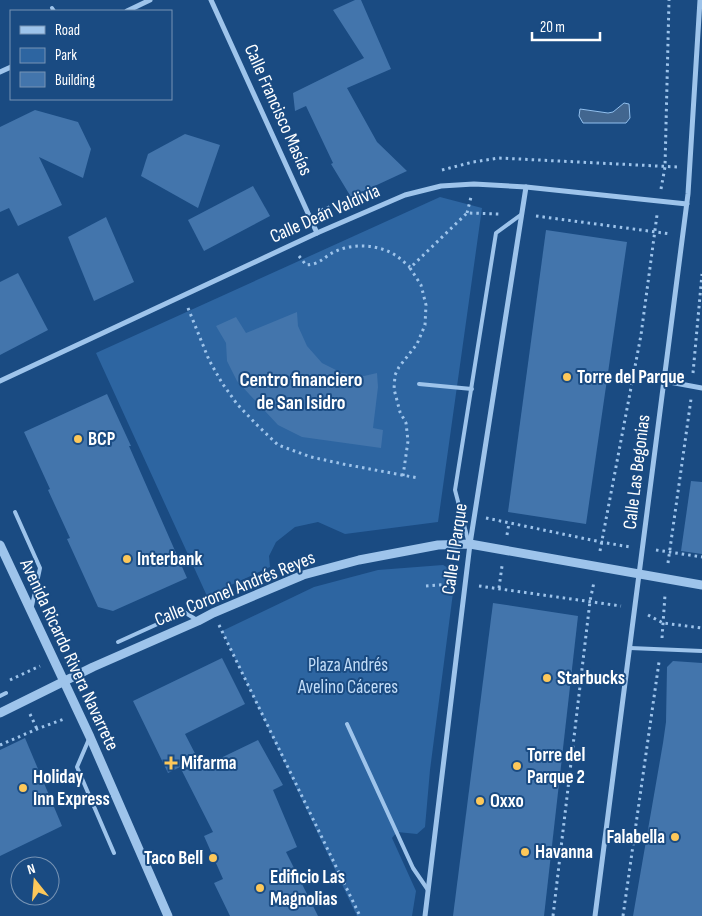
<svg xmlns="http://www.w3.org/2000/svg" width="702" height="916" viewBox="0 0 702 916" font-family="'Sofia Sans Condensed',sans-serif">
<style>
.green{fill:#2d65a1}
.water{fill:#42668f;stroke:#91bfed}
.building{fill:#4375ac}
.lines{fill:none;stroke-linecap:round;stroke-linejoin:round}
.path{stroke:#9ec4eb;stroke-width:3;stroke-dasharray:2.5 4;stroke-linecap:butt}
.service{stroke:#9ec4eb;stroke-width:4}
.minor{stroke:#9ec4eb;stroke-width:5}
.tertiary{stroke:#9ec4eb;stroke-width:9}
.poi-dot{fill:#fdc85a;stroke:#1a4b82;stroke-width:2}
.labels{text-anchor:middle;dominant-baseline:central;stroke-width:4;stroke-linejoin:round;paint-order:stroke}
.street-label{font-size:19px;fill:#fff;stroke:#1a4b82}
.poi-label{font-size:19px;font-weight:bold;fill:#fff;stroke:#1a4b82;text-anchor:start}
.park-label{font-size:19px;fill:#c3ddf8;stroke:#1a4b82}
.neighbourhood-label{font-size:20px;font-weight:bold;fill:#fff;stroke:#1a4b82}
</style>
<rect width="100%" height="100%" fill="#1a4b82"/>
<g class="green">
<path d="M440 197 482 208 438 522 345 534 318 522 295 527 276 542 269 556 270 567 207 596 96 353Z"/>
<path d="M443 565 452 570 454 585 430 770 425 827 417 834 397 832 392 838 416 891 412 916H357L222 631 314 587 378 570Z"/>
</g>
<path class="water" d="M624 103 629 104 630 118 626 123H583L579 116 580 109 608 113 613 112Z"/>
<g class="building">
<path d="M355 0H361L391 69 347 88 377 142 407 171 351 197 331 164 333 163 306 106 295 111 293 93 364 58 333 10Z"/>
<path d="M35 110 78 122 91 149 83 178 39 157 62 205 18 226 9 208 0 212V127Z"/>
<path d="M185 134 220 145 198 208 141 176 148 154Z"/>
<path d="M253 186 270 216 204 251 188 220Z"/>
<path d="M106 217 134 282 94 301 68 237Z"/>
<path d="M546 230 627 242 586 524 508 512Z"/>
<path d="M18 273 48 330 0 355V282Z"/>
<path d="M297 312 298 326 307 346 322 363 342 373 364 376 377 373 378 387 373 428 383 430 381 448 302 437 278 425 237 381 227 361 226 343 216 326 236 317 246 333Z"/>
<path d="M107 394 131 446H129L187 578 113 611 98 607 67 539 70 538 48 490 50 489 24 432Z"/>
<path d="M691 481 702 482V554L681 551Z"/>
<path d="M493 603 578 616 544 916H453Z"/>
<path d="M222 658 245 704 185 734 202 767 258 740 283 785 273 790 297 847 286 852 318 916H230L214 883 223 879 204 836 213 832 180 767 168 773 133 701Z"/>
<path d="M673 661 702 663V916H633L663 743 666 722 667 667Z"/>
<path d="M25 738 62 826 0 856V750Z"/>
</g>
<g class="lines">
<g class="path">
<path d="M442 170 473 162 499 158 677 167"/>
<path d="M661 189 665 167 669 0"/>
<path d="M321 210 374 191"/>
<path d="M467 213 471 197"/>
<path d="M536 216 671 234"/>
<path d="M299 256 306 265C321 264 322 258 334 252 352 243 378 244 395 255 400 258 405 263 410 267"/>
<path d="M188 308 209 360 222 383 237 404 256 424 278 445 311 457 343 464 418 478"/>
<path d="M693 373 702 274"/>
<path d="M403 476 408 441 406 423 400 412 394 389 395 375 399 367 417 344 425 325 426 305 421 285 410 268 467 213 499 214"/>
<path d="M486 518 601 542 630 547"/>
<path d="M507 535 509 523"/>
<path d="M656 550 702 557"/>
<path d="M600 551 641 335 657 215"/>
<path d="M668 563 691 399"/>
<path d="M426 586 453 584"/>
<path d="M479 586 621 606"/>
<path d="M499 588 502 566"/>
<path d="M648 615 663 623 702 628"/>
<path d="M219 625 360 916"/>
<path d="M662 638 665 595"/>
<path d="M10 680 40 666"/>
<path d="M30 714 37 729"/>
<path d="M0 745 37 729 64 719"/>
<path d="M553 916 590 601 594 582"/>
<path d="M623 916 659 662"/>
</g>
<g class="service">
<path d="M52 8 54 11"/>
<path d="M419 384 472 389"/>
<path d="M15 512 40 568 32 606"/>
<path d="M469 544 455 490 496 233 522 214"/>
<path d="M118 642 184 612 197 620"/>
<path d="M630 648 702 651"/>
<path d="M0 696 6 693"/>
<path d="M347 724 413 868 428 890"/>
<path d="M89 739 77 767 114 853"/>
</g>
<g class="minor">
<path d="M211 0 317 233"/>
<path d="M127 11 150 0"/>
<path d="M0 72 11 67"/>
<path d="M0 381 317 233 405 195 441 186 474 184 526 187 687 204"/>
<path d="M664 381 702 388"/>
<path d="M425 916 470 544 526 187"/>
<path d="M595 916 688 194 700 0"/>
</g>
<g class="tertiary">
<path d="M0 545 90 737 168 916"/>
<path d="M0 713 93 667 198 621 213 613 303 575 359 560 438 545 470 544 702 585"/>
</g>
</g>
<g class="poi-dot">
<circle cx="567" cy="377" r="5"/>
<circle cx="78" cy="439" r="5"/>
<circle cx="127" cy="559" r="5"/>
<circle cx="547" cy="678" r="5"/>
<path d="M168.5 755.5h5v5h5v5h-5v5h-5v-5h-5v-5h5z"/>
<circle cx="517" cy="766" r="5"/>
<circle cx="23" cy="788" r="5"/>
<circle cx="480" cy="801" r="5"/>
<circle cx="675" cy="837" r="5"/>
<circle cx="525" cy="852" r="5"/>
<circle cx="213" cy="858" r="5"/>
<circle cx="260" cy="888" r="5"/>
</g>
<g class="labels">
<g class="street-label">
<text transform="translate(278 110) rotate(66)">Calle Francisco Masías</text>
<text transform="translate(325 214) rotate(-24)">Calle Deán Valdivia</text>
<text transform="translate(637 472) rotate(-83)">Calle Las Begonias</text>
<text transform="translate(455 549) rotate(-82)">Calle El Parque</text>
<text transform="translate(235 589) rotate(-22)">Calle Coronel Andrés Reyes</text>
<text transform="translate(69 655) rotate(65)">Avenida Ricardo Rivera Navarrete</text>
</g>
<g class="poi-label">
<text x="577" y="377">Torre del Parque</text>
<text x="88" y="439">BCP</text>
<text x="137" y="559">Interbank</text>
<text x="557" y="678">Starbucks</text>
<text x="527" y="755">Torre del<tspan x="527" dy="22">Parque 2</tspan></text>
<text x="181" y="763">Mifarma</text>
<text x="33" y="777">Holiday<tspan x="33" dy="22">Inn Express</tspan></text>
<text x="490" y="801">Oxxo</text>
<text x="665" y="837" text-anchor="end">Falabella</text>
<text x="535" y="852">Havanna</text>
<text x="203" y="858" text-anchor="end">Taco Bell</text>
<text x="270" y="877">Edificio Las<tspan x="270" dy="22">Magnolias</tspan></text>
</g>
<g class="park-label">
<text x="348" y="665">Plaza Andrés<tspan x="348" dy="22">Avelino Cáceres</tspan></text>
</g>
<g class="neighbourhood-label">
<text x="301" y="380">Centro financiero<tspan x="301" dy="23">de San Isidro</tspan></text>
</g>
</g>
<rect x="10" y="10" width="162" height="90" fill="#1a4b82" stroke="#7693b4"/>
<rect x="20" y="26" width="25" height="8" fill="#9ec4eb" stroke="#7693b4"/>
<text x="55" y="35" font-size="15" fill="#ffffff">Road</text>
<rect x="20" y="48" width="25" height="15" fill="#2d65a1" stroke="#7693b4"/>
<text x="55" y="60" font-size="15" fill="#ffffff">Park</text>
<rect x="20" y="72" width="25" height="15" fill="#4375ac" stroke="#7693b4"/>
<text x="55" y="85" font-size="15" fill="#ffffff">Building</text>
<g transform="translate(35 881) rotate(343)"><circle r="24" fill="#1a4b82" stroke="#7693b4"/>
<path d="M0-4L9 19L0 12L-9 19Z" fill="#fdc85a"/>
<text y="-8" font-size="14" font-weight="bold" text-anchor="middle" fill="#ffffff">N</text>
</g>
<path d="M532 32v8h68v-8" fill="none" stroke="#ffffff" stroke-width="2.5"/>
<text x="540" y="32" font-size="15" fill="#ffffff" stroke="#1a4b82" stroke-width="4" paint-order="stroke">20 m</text>
</svg>
